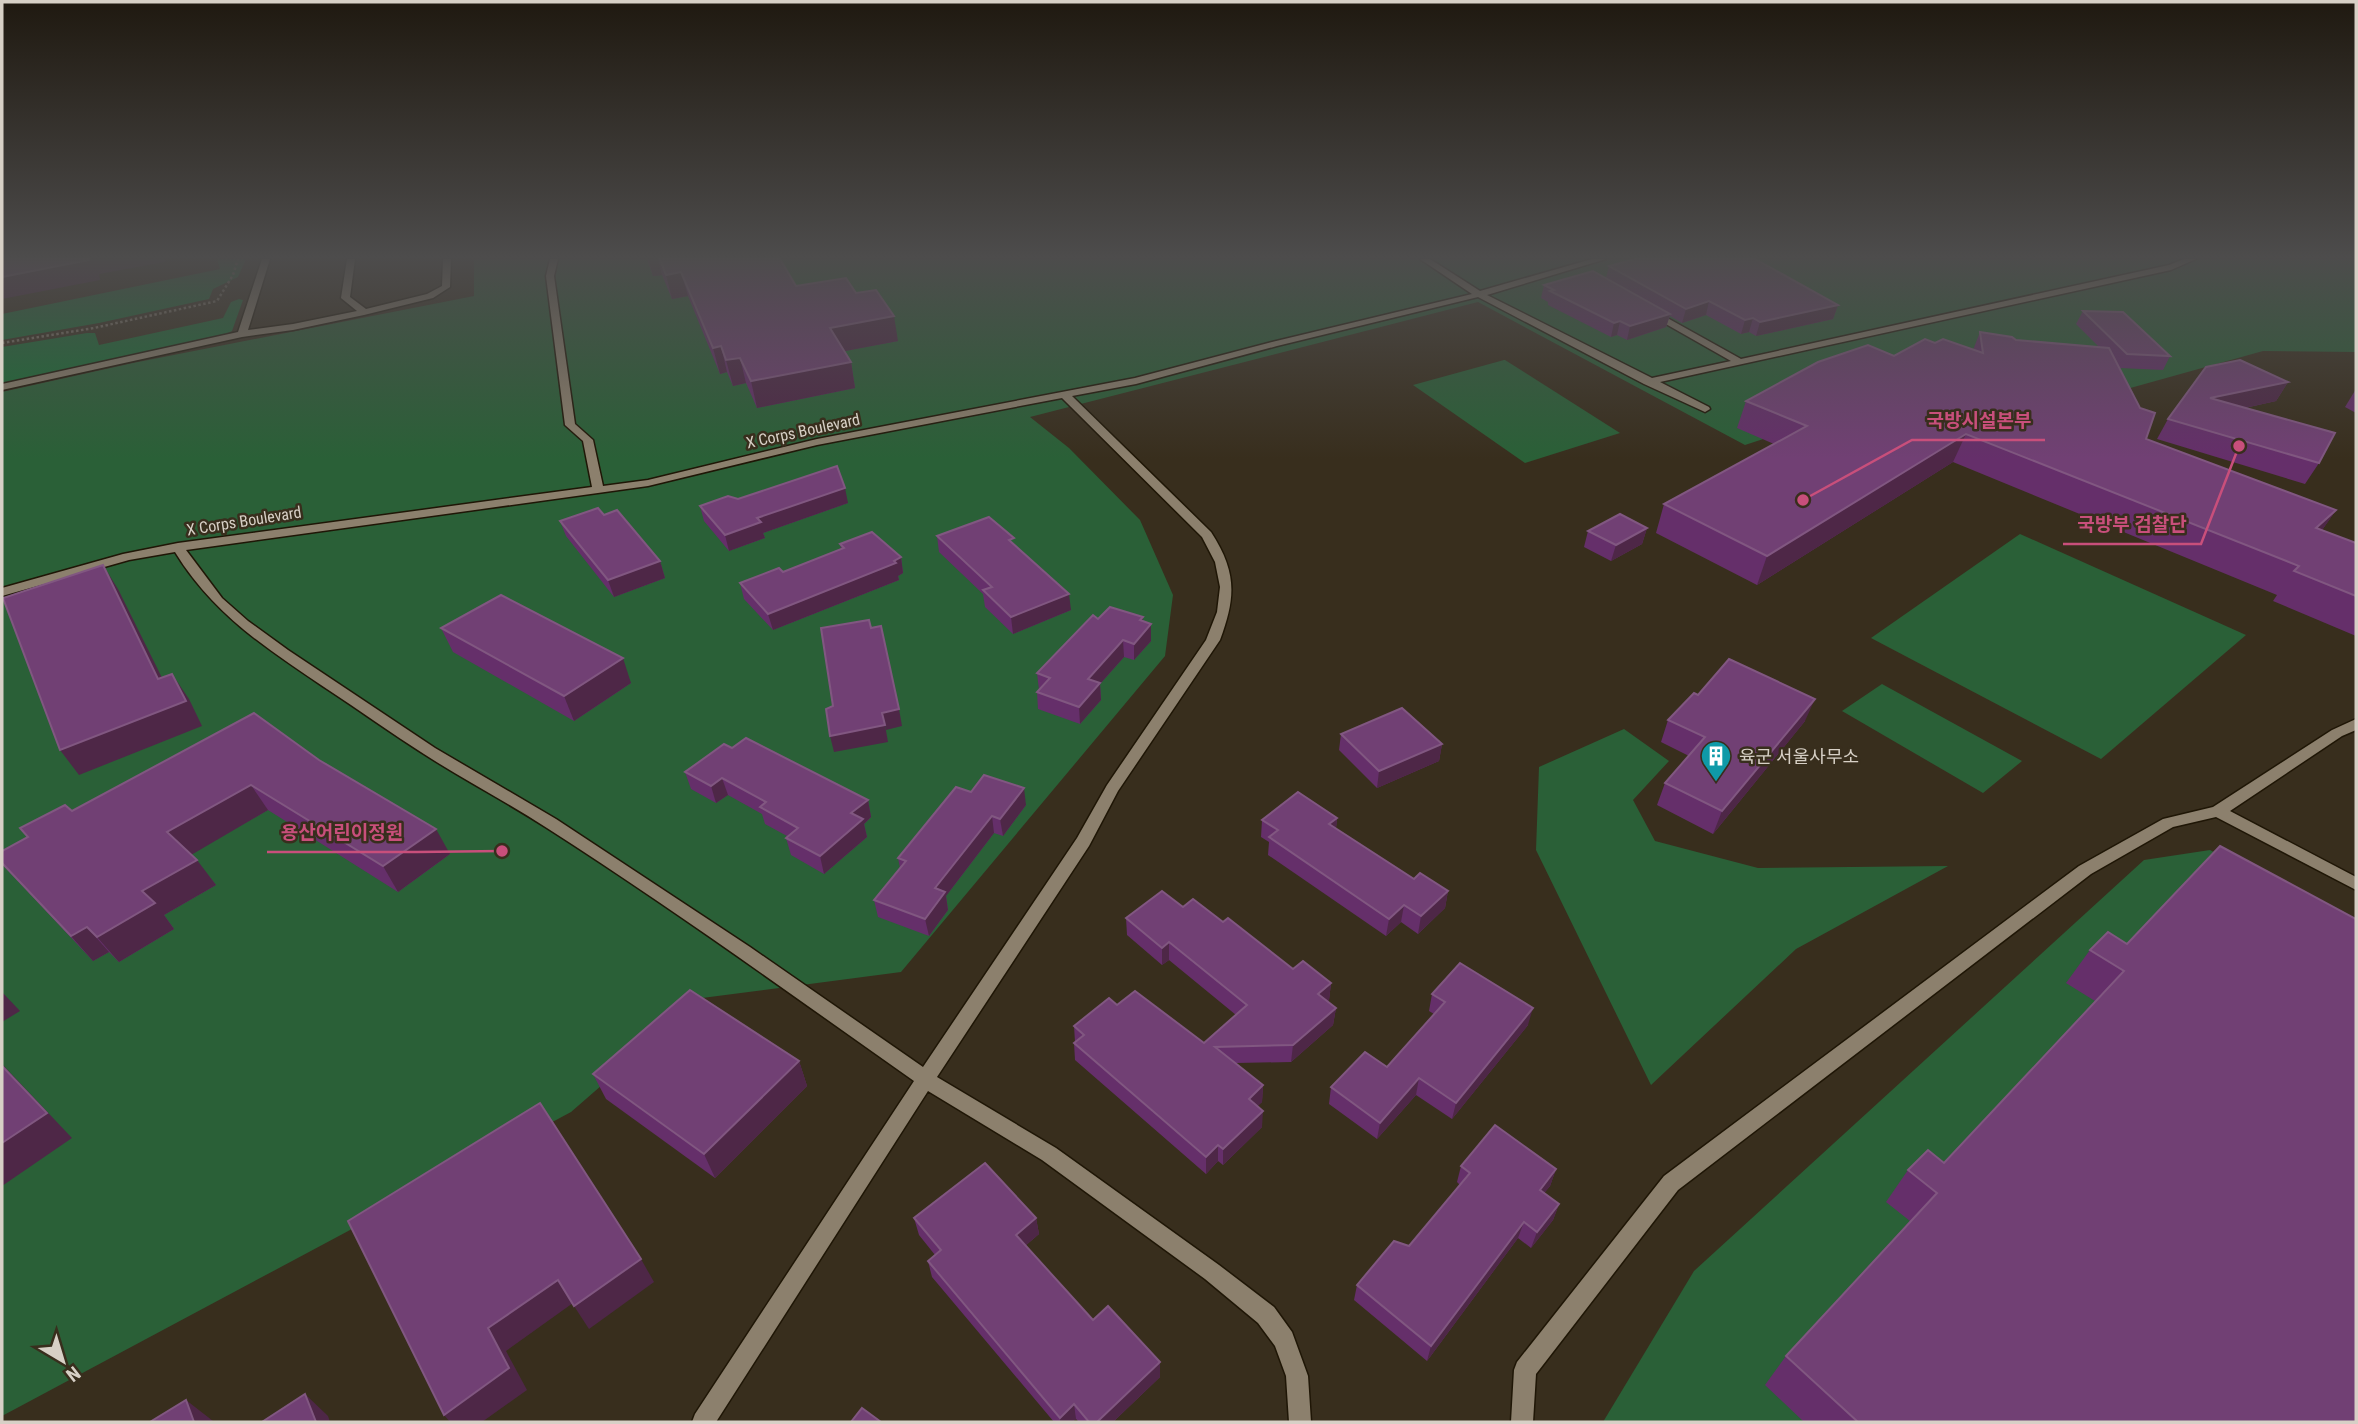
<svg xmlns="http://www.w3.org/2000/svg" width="2358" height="1424" viewBox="0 0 2358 1424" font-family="'Roboto Condensed','Noto Sans KR',sans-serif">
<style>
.green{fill:#2a6037}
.forest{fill:#186f35}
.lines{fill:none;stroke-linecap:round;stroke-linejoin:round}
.lane-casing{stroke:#1f1606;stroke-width:3}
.path{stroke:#807769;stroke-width:2.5;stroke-dasharray:2.5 2.5;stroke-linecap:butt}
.lane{fill:#8c806d;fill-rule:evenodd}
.wall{fill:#652f6a}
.shaded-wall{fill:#4e2747}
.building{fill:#714074;stroke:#815781;stroke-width:2}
.labels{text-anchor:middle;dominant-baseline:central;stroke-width:5;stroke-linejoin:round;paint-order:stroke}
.far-street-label{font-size:16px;fill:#d7d0c6;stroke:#382e1d}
.poi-label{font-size:18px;fill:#d7d0c6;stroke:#382e1d;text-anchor:start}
.leader{fill:none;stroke:#c84f7b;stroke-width:2.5}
.callout-dot{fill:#c84f7b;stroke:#382e1d;stroke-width:2.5}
.callout-label{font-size:19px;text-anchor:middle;font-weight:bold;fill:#c84f7b;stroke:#382e1d;stroke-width:5;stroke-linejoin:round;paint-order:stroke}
</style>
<rect width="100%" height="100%" fill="#382e1d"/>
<g class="green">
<path d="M474 259H2356V352L2263 351 2116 392 1913 390 1745 445 1478 302 1030 417 1069 448 1140 520 1173 595 1165 656 901 972 702 998 571 1112 2 1416V392L133 363 474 296Z"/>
<path d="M1504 360H1505L1620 433 1525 463 1413 385Z"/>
<path d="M2020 534 2246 635 2101 759 1871 638Z"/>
<path d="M1882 684 2022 761 1983 793 1842 711Z"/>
<path d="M1624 729 1669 761 1633 800 1655 841 1758 868 1948 866 1796 949 1651 1085 1536 850 1539 767Z"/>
<path d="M2210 850 2356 929V1422H1603L1694 1271 2144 860Z"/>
</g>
<g class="forest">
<path d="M217 259H246L238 277 213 289 209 299 99 323 2 340V314L220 269Z"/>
<path d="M239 299 243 300 232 331 224 335 2 383V347L87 333H95L99 345 223 318 231 302Z"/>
</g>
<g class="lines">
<g class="lane-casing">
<g id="lane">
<path d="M262 259H270L248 330 293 324 357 311 341 298 347 259H355L350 297 366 309 427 294 442 286 443 259H451L450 287 433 298 364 315 293 330 242 337 2 390V384L238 332Z"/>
<path d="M550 259H558L554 276 575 424 593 440 603 486 648 480 817 439 1135 378 1272 342 1472 294 1420 259H1430L1480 291 1592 259H1606L1487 295 1652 378 1731 361 1650 315 1648 313 1653 310 1741 359 2169 265 2184 259H2196L2171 270 1660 382 1709 407 1710 409 1705 412 1644 384 1478 297 1277 346 1136 384 1072 396 1211 532C1237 572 1236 597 1220 640L1118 791 1089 846 937 1077 1056 1148 1219 1265 1274 1307 1292 1332 1308 1376 1311 1422H1289L1286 1376 1275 1346 1258 1323 1205 1279 1042 1160 928 1091 716 1422H692L695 1414 914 1081C792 995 672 908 547 828 507 802 464 780 424 754 391 733 359 710 327 689 267 649 213 614 175 552L129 560 2 596V588L123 554 178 543 592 487 583 441 565 425 546 276ZM1062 398 1202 537 1215 562 1220 587 1217 612 1206 640 1107 785 1077 838 923 1067 750 947 556 819 435 748 288 650 248 621 222 598 186 550 648 486 817 445Z"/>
<path d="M2356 719V730L2342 736 2230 811 2356 877V890L2216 817 2173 827 2091 874 1678 1190 1536 1374 1533 1422H1511L1514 1370 1517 1362 1664 1176 2079 866 2163 819 2213 807 2332 730Z"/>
</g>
</g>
<path class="path" d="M2 343 94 328 217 301 233 275 238 259"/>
<use href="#lane" class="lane"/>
</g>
<g class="wall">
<path d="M647 259H780L796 286 856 293 898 341 844 351 851 362 855 388 757 408 746 383 733 386 727 372 720 374 688 296 672 299 662 275 653 276Z"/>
<path d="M1609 266 1838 305 1833 319 1756 336 1749 332 1741 334 1706 315 1682 323 1670 316 1666 327 1627 340 1617 335 1611 337 1548 305V302L1541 298 1544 285 1606 278Z"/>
<path d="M2083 311 2170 356 2163 370 2120 368 2119 367 2146 439 2336 510 2322 530 2356 543V636L2273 601 2277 595 1953 462 1757 585 1656 533 1664 504 1774 444 1737 428 1746 401 1894 356 1935 343 1973 350 1980 332 2016 340 2099 347 2076 324Z"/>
<path d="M2288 382 2276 401 2245 408 2319 463 2305 484 2157 439 2168 419Z"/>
<path d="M2356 389V413L2345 407Z"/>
<path d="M738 499 848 503 763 533 765 538 729 551 704 521 700 506Z"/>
<path d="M604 515 660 561 665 578 614 597 566 536 560 521Z"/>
<path d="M1647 528 1642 544 1611 561 1584 547 1588 531Z"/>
<path d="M937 536 1014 545 1071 610 1013 634 985 607 983 594 939 552Z"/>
<path d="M840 544 901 557 903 573 898 576 899 580 773 630 744 599 740 583 783 572 841 549Z"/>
<path d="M1098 619 1143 621 1151 641 1134 660 1124 657 1100 684 1101 700 1080 724 1038 709 1037 692 1039 690 1037 673Z"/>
<path d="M441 628 631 683 574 721 453 652Z"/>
<path d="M1698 695 1805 721 1713 834 1657 805 1665 783 1689 756 1661 742 1668 720Z"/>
<path d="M1341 734 1442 744 1439 761 1377 788 1339 750Z"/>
<path d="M732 748 868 800 871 817 864 824 867 837 824 874 791 855 786 838 787 836 765 824 762 814 728 795 716 803 691 789 685 772Z"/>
<path d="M319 760 450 854 398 892 268 810 191 854 216 885 164 915 174 929 119 962 109 952 93 961 2 864V851L28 837 20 828 72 811Z"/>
<path d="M971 792 1026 805 1003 836 994 833 946 896 948 910 929 936 878 917 874 900 900 868 898 858Z"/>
<path d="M1337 818 1336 829 1414 879 1448 891 1445 908 1418 934 1401 922 1386 936 1268 855 1269 842 1261 837 1262 820Z"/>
<path d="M1183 907 1223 922 1293 969 1331 983 1329 1000 1327 1001 1336 1008 1333 1025 1291 1062 1236 1063 1263 1085 1262 1102 1257 1106 1262 1127 1223 1165 1218 1161 1206 1174 1075 1060 1074 1043 1075 1042 1074 1026 1117 1005 1204 1043 1236 1015 1169 960 1162 965 1127 935 1126 918Z"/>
<path d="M2108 932 2356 1422H1804L1765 1385 1786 1356 1910 1221 1886 1202 1908 1170 1944 1163 2095 1001 2066 983 2090 950Z"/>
<path d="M1432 994 1528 1025 1452 1119 1416 1095 1377 1139 1329 1104 1331 1087 1387 1067 1434 1014 1429 1011Z"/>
<path d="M799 1061 807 1086 715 1178 606 1099 593 1074Z"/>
<path d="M1461 1166 1556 1169 1550 1186 1544 1193 1559 1204 1553 1220 1531 1248 1518 1238 1427 1361 1354 1300 1357 1285 1409 1246 1460 1185 1457 1182Z"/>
<path d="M914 1218H1036L1039 1234 1025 1246 1093 1320 1160 1377 1113 1422H1079L1076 1419 1072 1422H1054L932 1277 928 1261 935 1255 919 1235Z"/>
</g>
<g class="shaded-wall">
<path d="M89 259H165V262L99 274 100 280 2 299V277Z"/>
<path d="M648 259H658L662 275 653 276Z"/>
<path d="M681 272 688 296 672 299 666 275Z"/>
<path d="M1709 301 1706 315 1682 323 1686 309Z"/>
<path d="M1838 305 1833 319 1756 336 1760 322Z"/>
<path d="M1670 314 1666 327 1627 340 1630 326Z"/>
<path d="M894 316 898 341 835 353 830 328Z"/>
<path d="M1753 318 1749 332 1741 334 1745 320Z"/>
<path d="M1620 321 1617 335 1611 337 1614 323Z"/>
<path d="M721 346 727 372 720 374 713 348Z"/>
<path d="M740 358 746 383 733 386 726 360Z"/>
<path d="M851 362 855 388 757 408 751 381Z"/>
<path d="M2288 382 2276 401 2199 418 2210 398Z"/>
<path d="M1966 434 1953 462 1757 585 1767 556Z"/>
<path d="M845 488 848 503 763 533 765 538 729 551 725 535 757 518Z"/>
<path d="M2336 510 2316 539V528Z"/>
<path d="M1647 528 1642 544 1611 561 1616 545Z"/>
<path d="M901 557 903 573 898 576 899 580 773 630 768 614 894 561Z"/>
<path d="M660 561 665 578 614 597 608 580Z"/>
<path d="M103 565 118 589 175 704 158 679Z"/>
<path d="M1069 594 1071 610 1013 634 1011 617Z"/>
<path d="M1143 617V634L1151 624V641L1134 660V644L1140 620Z"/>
<path d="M1123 640 1124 657 1100 684 1101 700 1080 724 1079 707 1088 679Z"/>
<path d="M623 658 631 683 574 721 564 696Z"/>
<path d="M172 674 189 699 202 726 79 775 60 750Z"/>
<path d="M1815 699 1805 721 1713 834 1722 811Z"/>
<path d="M899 709 902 726 886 730 882 713Z"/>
<path d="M885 725 888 742 834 752 830 736Z"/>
<path d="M1442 744 1439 761 1377 788 1379 771Z"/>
<path d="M722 778 728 795 716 803 711 786Z"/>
<path d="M251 785 268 810 186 858 167 832Z"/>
<path d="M1024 788 1026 805 1003 836 1000 819Z"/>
<path d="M868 800 871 817 864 824 867 837 824 874 820 856 851 813Z"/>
<path d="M992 816 994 833 946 896 948 910 929 936 925 919 935 888Z"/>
<path d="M1337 818 1335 835 1329 824Z"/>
<path d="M436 829 450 854 398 892 383 866Z"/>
<path d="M197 860 216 885 164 915 174 929 119 962 97 937 142 891Z"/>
<path d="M1448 891 1445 908 1418 934 1421 916Z"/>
<path d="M1404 905 1401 922 1386 936 1389 919Z"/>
<path d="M87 927 109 952 93 961 71 936Z"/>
<path d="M1169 942V960L1162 965V948Z"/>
<path d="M1331 983 1329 1000 1316 1011 1318 994Z"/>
<path d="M2 992 20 1011 2 1022Z"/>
<path d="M1336 1008 1333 1025 1291 1062 1293 1045Z"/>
<path d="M1533 1008 1528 1025 1452 1119 1456 1103Z"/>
<path d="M799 1061 807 1086 715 1178 704 1154Z"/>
<path d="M2 1064 72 1138 2 1186Z"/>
<path d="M1419 1078 1416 1095 1377 1139 1380 1123Z"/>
<path d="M1263 1085 1262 1102 1248 1116 1249 1099Z"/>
<path d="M1263 1111 1262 1127 1223 1165V1149Z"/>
<path d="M1218 1145V1161L1206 1174V1157Z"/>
<path d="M1556 1169 1550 1186 1534 1206 1540 1190Z"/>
<path d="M1559 1204 1553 1220 1531 1248 1537 1232Z"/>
<path d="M1036 1218 1039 1234 1019 1251 1016 1235Z"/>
<path d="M1524 1222 1518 1238 1427 1361 1431 1346Z"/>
<path d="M641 1259 654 1282 589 1329 574 1306Z"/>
<path d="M558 1280 573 1303 506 1351 527 1390 482 1422H450L444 1415 488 1328Z"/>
<path d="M1160 1362V1377L1113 1422H1097Z"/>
<path d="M305 1394 328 1416 330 1422H316Z"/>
<path d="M186 1400 213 1421V1422H194Z"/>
<path d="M1074 1404 1076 1419 1072 1422H1060V1418Z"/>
</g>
<g class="building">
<path d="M2 259H89V260L2 277Z"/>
<path d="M660 259H780L796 286 846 278 856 293 876 290 894 316 830 328 851 362 751 381 740 358 726 360 721 346 713 348 681 272 666 275Z"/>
<path d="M1635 259H1755L1838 305 1760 322 1753 318 1745 320 1709 301 1686 309 1609 266Z"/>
<path d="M1593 271 1670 314 1630 326 1620 321 1614 323 1550 291 1554 290 1544 285Z"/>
<path d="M2083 311 2123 312 2170 356 2127 354Z"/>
<path d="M1980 332 2012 337 2016 340 2109 348 2140 408 2155 413 2146 439 2336 510 2316 528 2356 543V596L2294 571 2299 566 1966 434 1767 556 1664 504 1807 426 1746 401 1818 362 1868 345 1894 356 1925 339 1935 343 1943 339 1983 353Z"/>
<path d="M2240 360 2288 382 2210 398 2335 433 2319 463 2168 419 2206 367Z"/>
<path d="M837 466 845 488 757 518 761 522 725 535 700 506 728 496 738 499Z"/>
<path d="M598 508 604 515 617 510 660 561 608 580 560 521Z"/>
<path d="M1620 514 1647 528 1616 545 1588 531Z"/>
<path d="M989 517 1014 538 1009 540 1069 594 1011 617 983 590 992 587 937 536Z"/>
<path d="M872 532 901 557 894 561 896 563 768 614 740 583 779 568 783 572 844 548 840 544Z"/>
<path d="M103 565 158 679 172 674 186 701 60 750 3 598Z"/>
<path d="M501 595 623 658 564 696 441 628Z"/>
<path d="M1110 607 1143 617 1140 620 1151 624 1134 644 1123 640 1088 679 1100 683 1079 707 1037 692 1050 678 1037 673 1093 615 1098 619Z"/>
<path d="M869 620 871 628 881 626 899 709 882 713 885 725 830 736 826 709 833 706 821 628Z"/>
<path d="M1729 659 1815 699 1722 811 1665 783 1705 737 1668 720 1694 693 1698 695Z"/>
<path d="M1402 708 1442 744 1379 771 1341 734Z"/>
<path d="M254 713 319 760 436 829 383 866 251 785 167 832 197 860 142 891 155 903 97 937 87 927 71 936 2 863V851L28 837 20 828 65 805 72 811Z"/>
<path d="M746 738 868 800 851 813 863 819 820 856 786 838 798 828 760 807 766 802 722 778 711 786 685 772 724 744 732 748Z"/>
<path d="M984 775 1024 788 1000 819 992 816 935 888 945 892 925 919 874 900 906 861 898 858 956 787 971 792Z"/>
<path d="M1298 792 1337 818 1329 824 1414 879 1420 873 1448 891 1421 916 1404 905 1389 919 1269 837 1278 830 1262 820Z"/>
<path d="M2220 846 2356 919V1422H1858L1786 1356 1937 1193 1908 1170 1928 1150 1944 1163 2124 971 2090 950 2108 932 2127 944Z"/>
<path d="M1162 891 1183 907 1193 899 1223 922 1228 918 1293 969 1303 961 1331 983 1318 994 1336 1008 1293 1045 1215 1047 1263 1085 1249 1099 1263 1111 1223 1149 1218 1145 1206 1157 1074 1043 1084 1035 1074 1026 1109 998 1117 1005 1135 991 1204 1043 1247 1005 1169 942 1162 948 1126 918Z"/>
<path d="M1460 963 1533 1008 1456 1103 1419 1078 1380 1123 1331 1087 1365 1052 1387 1067 1445 1002 1432 994Z"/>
<path d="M690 990 799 1061 704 1154 593 1074Z"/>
<path d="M2 1066 47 1113 2 1143Z"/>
<path d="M540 1103 641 1259 574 1306 558 1280 488 1328 509 1368 444 1415 348 1221Z"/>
<path d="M1495 1125 1556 1169 1540 1190 1559 1204 1537 1232 1524 1222 1431 1346 1357 1285 1394 1241 1409 1246 1470 1173 1461 1166Z"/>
<path d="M985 1163 1036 1218 1016 1235 1093 1320 1108 1306 1160 1362 1097 1422H1089L1074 1404 1060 1418 928 1261 941 1250 914 1218Z"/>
<path d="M305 1394 316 1422H262Z"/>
<path d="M186 1400 194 1422H150Z"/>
<path d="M862 1408 881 1422H851Z"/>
</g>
<linearGradient id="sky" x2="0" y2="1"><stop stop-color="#1f1910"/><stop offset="0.56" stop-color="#4d4c4c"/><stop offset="1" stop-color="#4d4c4c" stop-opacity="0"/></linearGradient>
<rect width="2358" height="459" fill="url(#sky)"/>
<defs>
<g id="building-pin" transform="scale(1.575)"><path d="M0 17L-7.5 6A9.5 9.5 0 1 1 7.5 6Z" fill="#0f9aa8" stroke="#382e1d"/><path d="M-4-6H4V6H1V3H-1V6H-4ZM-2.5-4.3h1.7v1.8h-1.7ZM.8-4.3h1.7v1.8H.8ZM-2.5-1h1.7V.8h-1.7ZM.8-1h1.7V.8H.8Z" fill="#fff"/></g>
</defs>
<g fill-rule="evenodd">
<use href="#building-pin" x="1716" y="756"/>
</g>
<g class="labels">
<g class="far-street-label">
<text transform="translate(803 431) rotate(-12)">X Corps Boulevard</text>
<text transform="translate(244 521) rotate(-9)">X Corps Boulevard</text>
</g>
<g class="poi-label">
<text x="1739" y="756">육군 서울사무소</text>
</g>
</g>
<path class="leader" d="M1803 500L1912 440H2045M2239 446L2201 544H2063M502 851L417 852H267"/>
<g class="callout-dot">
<circle cx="1803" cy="500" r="7"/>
<circle cx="2239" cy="446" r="7"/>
<circle cx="502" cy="851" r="7"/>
</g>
<g class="callout-label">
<text x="1979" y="427">국방시설본부</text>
<text x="2132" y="531">국방부 검찰단</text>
<text x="342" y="839">용산어린이정원</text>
</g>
<rect width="2358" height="1424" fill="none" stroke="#d7d0c6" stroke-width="7"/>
<g transform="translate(63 1361) rotate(142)" stroke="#382e1d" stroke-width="5" paint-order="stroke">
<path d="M0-5L12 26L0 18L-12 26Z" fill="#d7d0c6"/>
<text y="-10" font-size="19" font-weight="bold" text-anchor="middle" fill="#d7d0c6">N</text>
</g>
</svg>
